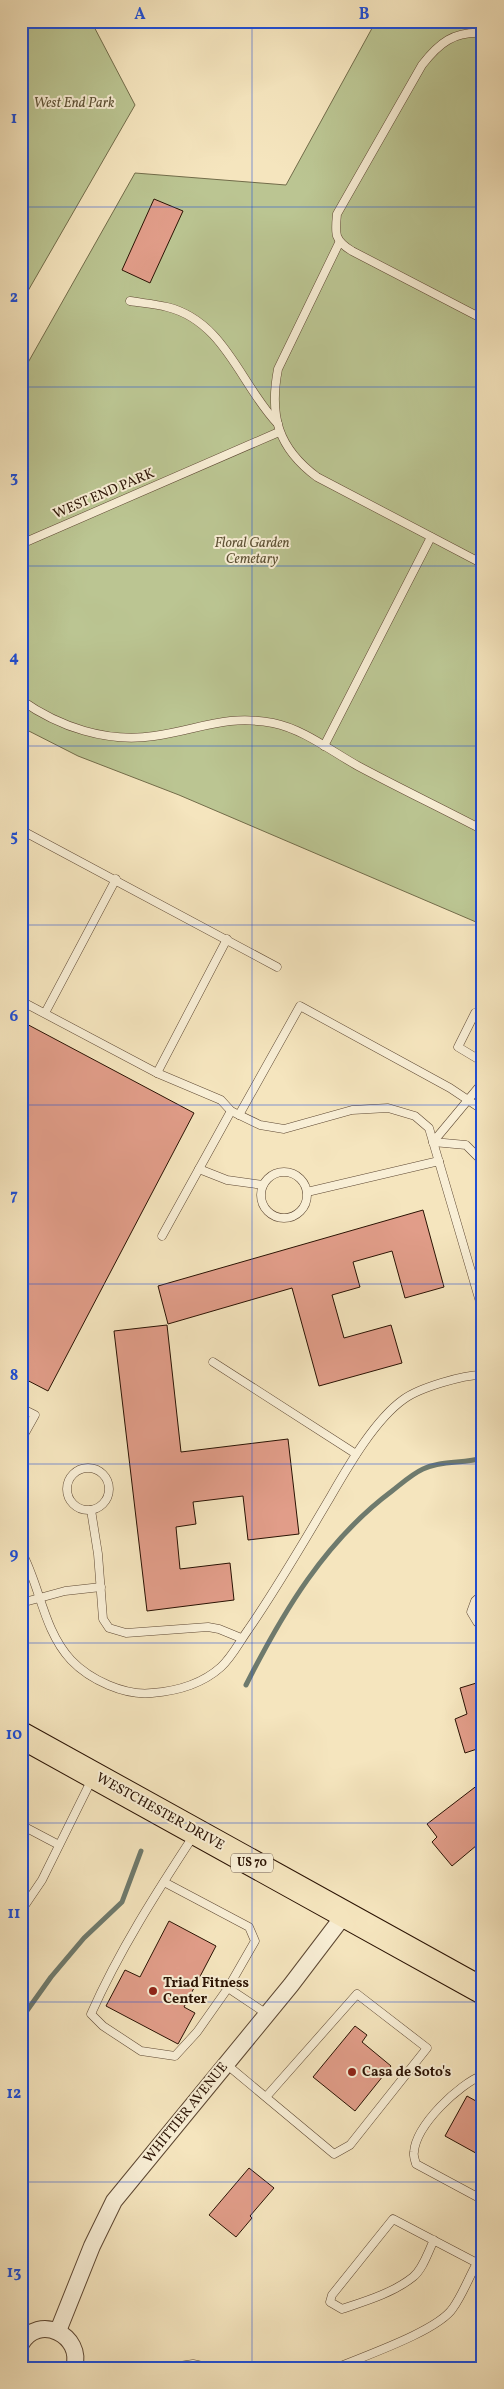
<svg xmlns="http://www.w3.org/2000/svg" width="504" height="2389" viewBox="0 0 504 2389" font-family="Vollkorn,serif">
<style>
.green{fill:#bbc592;stroke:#726c4a}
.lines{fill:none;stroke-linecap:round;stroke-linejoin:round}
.stream{stroke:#6e7a6d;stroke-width:5}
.building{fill:#e19d89;stroke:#2a1203}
.lane-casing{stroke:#5d4732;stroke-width:9}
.street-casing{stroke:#5d4732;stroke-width:18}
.primary-casing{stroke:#2a1203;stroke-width:28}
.lane{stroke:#f8eed5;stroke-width:8}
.street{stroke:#f8eed5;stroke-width:16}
.primary{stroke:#f5e5be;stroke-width:26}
.grid{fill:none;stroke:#1d4ed8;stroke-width:1;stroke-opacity:0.55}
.poi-dot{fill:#8f2418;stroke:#f8eed5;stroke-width:2}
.labels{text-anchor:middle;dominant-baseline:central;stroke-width:4;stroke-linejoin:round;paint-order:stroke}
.shield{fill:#f8eed5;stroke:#685442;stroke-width:1}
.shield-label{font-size:12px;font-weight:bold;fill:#2a1203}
.park-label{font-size:14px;font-style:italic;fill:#5d5135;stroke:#f8eed5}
.street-label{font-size:14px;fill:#2a1203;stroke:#f8eed5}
.poi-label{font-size:14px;font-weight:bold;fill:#2a1203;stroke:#f8eed5;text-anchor:start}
.neatline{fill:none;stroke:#1d4ed8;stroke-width:2}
.grid-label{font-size:16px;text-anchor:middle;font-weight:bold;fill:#1d4ed8}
</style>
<rect width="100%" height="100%" fill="#f5e5be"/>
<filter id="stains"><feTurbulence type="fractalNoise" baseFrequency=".004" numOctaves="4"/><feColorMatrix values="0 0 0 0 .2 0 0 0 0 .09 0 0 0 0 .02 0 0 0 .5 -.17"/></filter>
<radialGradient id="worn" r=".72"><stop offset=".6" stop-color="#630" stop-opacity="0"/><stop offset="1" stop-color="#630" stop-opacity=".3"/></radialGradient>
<g class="green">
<path d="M21 21H91L135 105 21 303Z"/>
<path d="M376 21H483V925L179 795 78 756 21 727V375L135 173 286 185Z"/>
</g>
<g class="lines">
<g class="stream">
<path d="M246 1685C283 1612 325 1541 392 1491 401 1484 412 1474 423 1469 442 1460 463 1464 483 1458"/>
<path d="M21 2019 51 1977 84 1938 122 1902 141 1851"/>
</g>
</g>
<g class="building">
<path d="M154 199 183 211 150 283 122 270Z"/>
<path d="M21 1021 194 1113 48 1391 21 1377Z"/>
<path d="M423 1210 444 1287 405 1298 392 1251 353 1262 360 1287 332 1295 344 1338 391 1325 402 1363 319 1386 292 1288 168 1324 158 1286Z"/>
<path d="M167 1325 181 1452 288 1439 299 1534 248 1540 243 1496 193 1502 196 1524 176 1527 180 1569 230 1563 234 1600 147 1611 114 1331Z"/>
<path d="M483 1681V1747L465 1753 455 1719 467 1714 460 1688Z"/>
<path d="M483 1781V1840L452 1866 432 1842 437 1837 427 1824Z"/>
<path d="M169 1921 216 1946 184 2007 195 2013 178 2044 106 2006 125 1970 140 1977Z"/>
<path d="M355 2026 367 2035 362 2042 391 2066 355 2111 313 2077Z"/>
<path d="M467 2096 483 2105V2157L445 2136Z"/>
<path d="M249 2168 274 2188 250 2216 252 2218 236 2237 209 2215Z"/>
</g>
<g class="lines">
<g class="lane-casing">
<g id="lane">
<path d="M483 33C454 31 439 43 422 65L337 214C335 234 334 240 352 251L483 319"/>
<path d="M339 243 278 369C269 416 278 448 317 477L483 564"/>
<path d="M130 301C142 303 155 304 167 307 225 321 241 386 278 424"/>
<path d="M21 544 279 432"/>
<path d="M21 700C59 727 107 743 154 736 199 730 225 714 273 723 303 729 331 751 358 766 399 788 441 808 483 830"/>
<path d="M324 746 431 537"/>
<path d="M21 830 277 967"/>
<path d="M21 1001 157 1073 221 1100 231 1111 260 1125 284 1129 352 1110 388 1108 415 1116 429 1128 483 1312"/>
<path d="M45 1013 116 879"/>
<path d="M475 1013 458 1047 483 1062"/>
<path d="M157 1073 227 939"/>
<path d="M239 1115 300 1006 450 1088 483 1110"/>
<path d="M433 1142 483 1082"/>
<path d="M433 1142 466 1145 483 1162"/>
<path d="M199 1169 227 1180 263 1185"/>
<circle cx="284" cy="1195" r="23"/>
<path d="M307 1192 439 1161"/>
<path d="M162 1236 231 1111"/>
<path d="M213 1362 356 1454"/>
<path d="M21 1408 35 1415 21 1440"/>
<circle cx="88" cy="1489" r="21"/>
<path d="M91 1510 98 1554 103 1619 109 1628 126 1633 208 1627 219 1629 241 1638"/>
<path d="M21 1551C40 1585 43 1630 71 1660 90 1680 125 1696 152 1693 178 1691 202 1684 221 1667 232 1657 240 1641 248 1630 277 1588 302 1545 328 1501 346 1470 374 1420 404 1399 419 1388 465 1374 483 1375"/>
<path d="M483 1594 475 1601 471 1612 477 1622 483 1628"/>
<path d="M21 1603 65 1591 101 1587"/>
<path d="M21 1825 59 1845"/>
<path d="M194 1835C156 1893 119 1951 91 2014L103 2026 141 2051 175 2056 197 2032 228 1988 267 2014"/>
<path d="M164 1882 249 1927 255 1941 228 1988"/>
<path d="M21 1911 42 1880 92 1779"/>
<path d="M226 2064 334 2154 350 2145 427 2048 357 1994 266 2097"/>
<path d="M483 2075C459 2084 416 2125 414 2152 413 2155 415 2160 416 2164L483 2200"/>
<path d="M434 2240C428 2252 423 2269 413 2277 393 2293 366 2301 342 2309L330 2302 332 2295 393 2219 477 2263"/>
<path d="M166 2368 193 2364 212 2368"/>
<path d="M336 2368C364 2356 438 2331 453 2308 463 2294 469 2277 477 2263L483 2266"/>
</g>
</g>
<g class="street-casing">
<g id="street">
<path d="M58 2331 92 2246 114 2201 291 1985 345 1914"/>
<path d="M21 2344C38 2313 84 2335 74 2368"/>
</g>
</g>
<g class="primary-casing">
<path id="primary" d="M21 1735 483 1991"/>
</g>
<use href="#lane" class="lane"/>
<use href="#street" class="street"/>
<use href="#primary" class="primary"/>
</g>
<path class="grid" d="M252 21V2368M21 207H483M21 387H483M21 566H483M21 746H483M21 925H483M21 1105H483M21 1284H483M21 1464H483M21 1643H483M21 1823H483M21 2002H483M21 2182H483"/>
<g class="poi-dot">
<circle cx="153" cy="1991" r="5"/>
<circle cx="352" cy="2072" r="5"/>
</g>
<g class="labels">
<rect class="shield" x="231" y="1853.5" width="42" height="19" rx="4"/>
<g class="shield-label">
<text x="252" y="1863">US 70</text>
</g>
<g class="park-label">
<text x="74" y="103">West End Park</text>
<text x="252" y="543">Floral Garden<tspan x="252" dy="16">Cemetary</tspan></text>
</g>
<g class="street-label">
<text transform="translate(104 494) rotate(-23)">WEST END PARK</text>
<text transform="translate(160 1812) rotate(29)">WESTCHESTER DRIVE</text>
<text transform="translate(186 2113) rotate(-51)">WHITTIER AVENUE</text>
</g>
<g class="poi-label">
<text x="163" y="1983">Triad Fitness<tspan x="163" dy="16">Center</tspan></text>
<text x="362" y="2072">Casa de Soto's</text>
</g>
</g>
<rect width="504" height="2389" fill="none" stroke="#f5e5be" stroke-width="55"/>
<rect x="28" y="28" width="448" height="2334" class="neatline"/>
<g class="grid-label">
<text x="140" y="19">A</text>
<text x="364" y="19">B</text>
<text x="14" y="123">1</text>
<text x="14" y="302">2</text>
<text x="14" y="482">3</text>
<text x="14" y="662">4</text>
<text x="14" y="841">5</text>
<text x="14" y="1021">6</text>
<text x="14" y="1200">7</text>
<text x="14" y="1380">8</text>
<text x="14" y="1559">9</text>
<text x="14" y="1739">10</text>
<text x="14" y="1918">11</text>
<text x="14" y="2098">12</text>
<text x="14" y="2277">13</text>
</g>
<rect width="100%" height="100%" filter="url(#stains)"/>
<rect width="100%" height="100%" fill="url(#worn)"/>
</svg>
